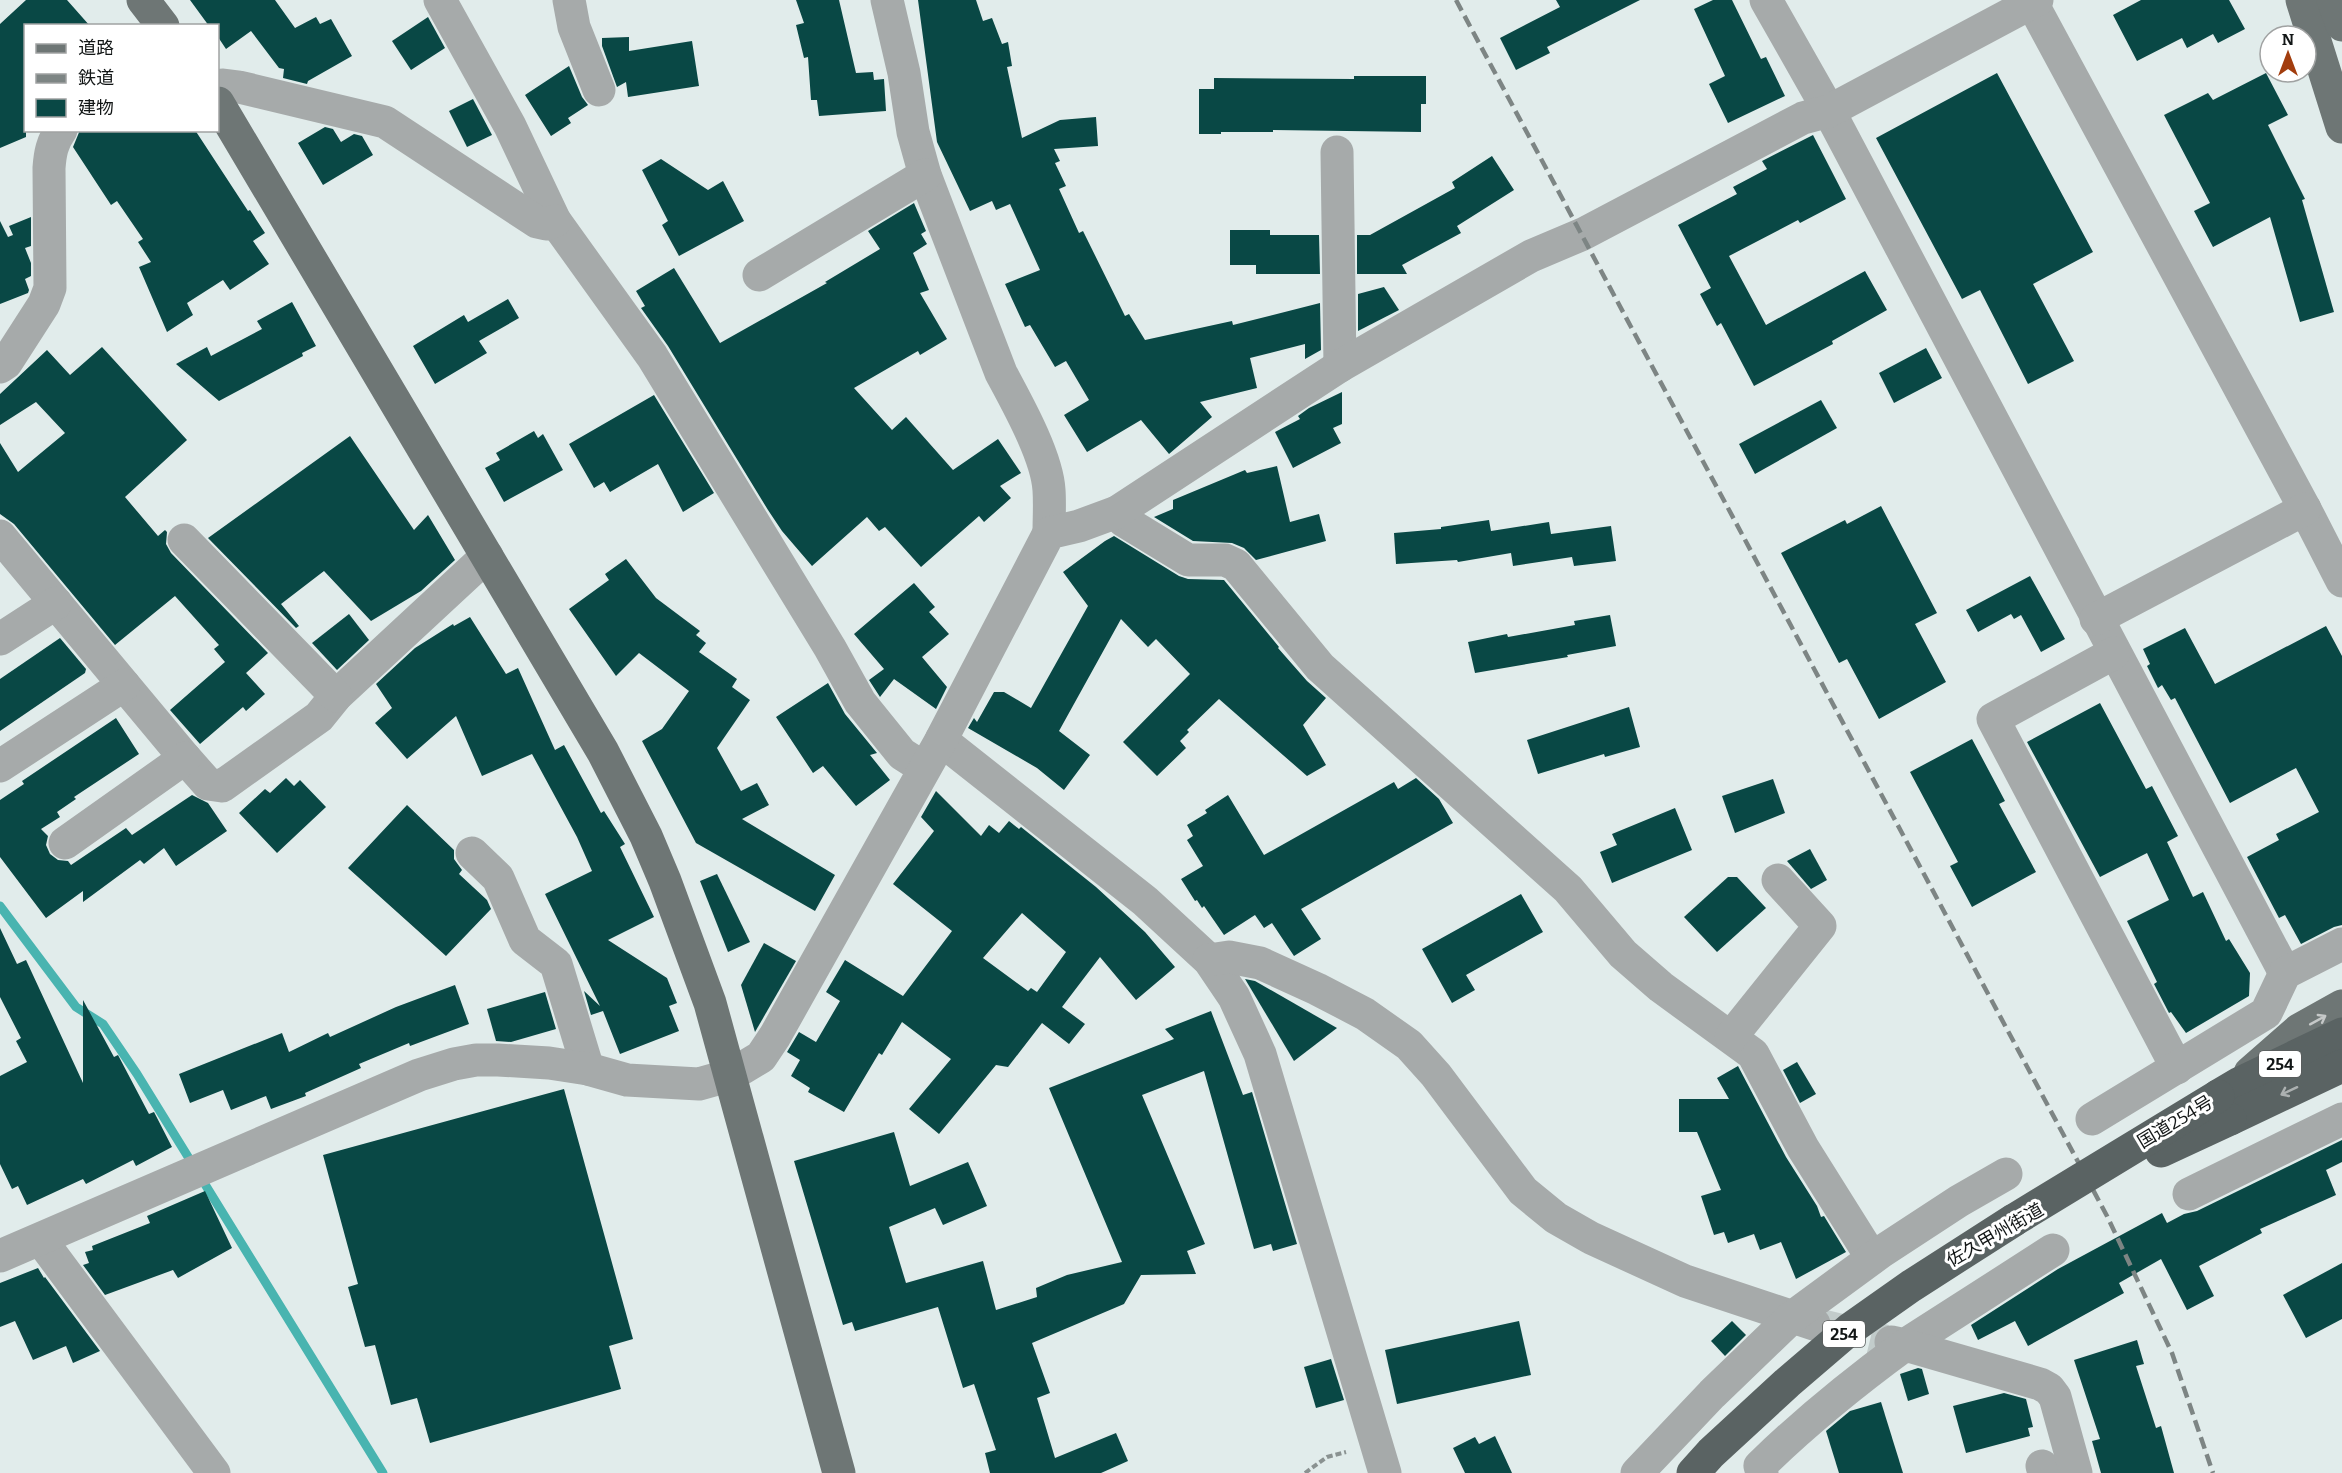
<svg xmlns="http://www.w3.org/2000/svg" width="2342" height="1473" viewBox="0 0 2342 1473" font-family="Bitter,'Noto Sans JP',serif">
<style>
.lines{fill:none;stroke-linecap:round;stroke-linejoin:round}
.stream{stroke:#49b4b0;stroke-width:9}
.building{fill:#094845;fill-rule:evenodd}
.minor-tunnel{stroke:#c2cccb;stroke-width:33;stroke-dasharray:33 16;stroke-linecap:butt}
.path{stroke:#8a9291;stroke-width:4;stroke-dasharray:6 3;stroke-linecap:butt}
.minor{stroke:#a6aaaa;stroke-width:33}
.major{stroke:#6e7675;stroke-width:33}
.highway{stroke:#5a6363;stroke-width:33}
.rail{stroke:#7d8584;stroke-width:4.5;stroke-dasharray:12 6;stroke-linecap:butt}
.highway-bridge{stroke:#5a6363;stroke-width:33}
.oneway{stroke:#c5c8c8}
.oneway2{stroke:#acb1b1}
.labels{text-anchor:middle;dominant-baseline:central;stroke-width:6;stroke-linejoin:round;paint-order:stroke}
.shield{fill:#fff;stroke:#595c5c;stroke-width:1.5}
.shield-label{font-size:16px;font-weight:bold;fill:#121616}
.street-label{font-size:18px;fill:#121616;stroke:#fff}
</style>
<rect width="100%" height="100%" fill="#e1eceb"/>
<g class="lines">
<path class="stream" d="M0 906 76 1007 103 1024 137 1074 383 1473"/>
</g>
<g class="building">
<path d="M26 0H67L90 26H26V137L0 148V24Z"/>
<path d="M190 0H275L295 28 316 17 320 24 331 19 352 56 308 81 307 84 283 78 284 69 279 68 251 31 226 49 218 37V26H209Z"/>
<path d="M796 0H839L856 73 873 72 874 80 884 79 886 111 819 116 817 100H811L808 57 804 58 796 25 804 23Z"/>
<path d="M918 0H976L983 21 992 18 1002 44 1008 42 1012 66 1007 67 1022 138 1060 120 1096 117 1098 146 1054 149 1060 161 1055 163 1066 186 1059 189 1079 233 1083 231 1125 316 1129 314 1145 340 1232 321 1233 325 1320 303 1321 350 1305 359V344L1250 358 1257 388 1200 402 1212 417 1169 454 1141 420 1087 452 1064 415 1089 400 1066 361 1055 367 1030 325 1025 327 1005 284 1040 270 1010 204 996 210 992 201 970 211 937 142Z"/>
<path d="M1556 0H1640L1547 47 1550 53 1516 70 1500 38 1560 7Z"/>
<path d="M1713 0H1732L1761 59 1766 57 1785 96 1728 123 1709 84 1725 76 1694 9Z"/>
<path d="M2141 0H2229L2245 29 2218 43 2213 34 2187 48 2182 38 2137 61 2113 15Z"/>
<path d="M428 17 445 48 411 70 392 41Z"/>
<path d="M629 37V51L692 41 699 86 628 97 626 82 617 87 602 46V38Z"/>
<path d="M569 66 582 97 588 105 568 118 571 123 551 136 525 95Z"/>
<path d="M1997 73 2093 252 2033 284 2074 361 2028 384 1980 290 1962 299 1876 138Z"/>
<path d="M2266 73 2288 115 2268 125 2305 199 2302 200 2334 312 2300 322 2270 217 2213 247 2194 211 2210 203 2164 115 2208 93 2213 100Z"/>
<path d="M1354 76H1426V104H1421V132L1273 130V132H1221V134H1199V89H1214V78L1354 79Z"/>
<path d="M473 99 492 135 467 147 449 111Z"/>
<path d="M325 127 333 129 341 142 354 134 362 136 373 155 323 185 298 143Z"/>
<path d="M80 130H195L248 211 250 210 265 233 253 241 269 264 230 290 223 280 187 303 193 315 167 332 139 267 151 262 138 242 143 239 117 201 111 205 73 147Z"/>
<path d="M1813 135 1846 199 1800 223 1798 220 1729 256 1766 325 1865 271 1887 310 1832 341 1833 344 1754 386 1721 323 1717 326 1700 294 1711 288 1678 225 1737 194 1733 187 1767 169 1762 161Z"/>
<path d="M1492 156 1514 190 1457 226 1461 233 1402 265 1407 274H1357V235H1370L1455 188 1452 182Z"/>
<path d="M661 159 708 190 723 181 744 221 679 256 662 225 668 221 642 170Z"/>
<path d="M914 203 926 231 921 234 927 244 913 253 929 290 920 293 947 339 920 355 918 351 854 388 892 430 906 417 953 470 998 439 1021 473 1000 486 1011 498 984 522 979 516 921 567 885 527 879 531 867 517 812 566 782 531 768 510 668 346 641 308 645 306 636 291 674 268 720 343 827 283 825 282 880 249 868 231Z"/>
<path d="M31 217V246L25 248 31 263V276L25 279 29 290 28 293 0 304V221L8 237 13 235 9 226Z"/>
<path d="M1230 230H1270V235H1319L1320 274H1256V265H1230Z"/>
<path d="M1384 287 1399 310 1358 331V294Z"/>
<path d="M508 299 519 318 479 341 487 353 435 384 413 346 464 315 468 322Z"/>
<path d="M292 302 316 346 302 353 303 356 219 401 176 364 207 347 211 356 262 329 257 321Z"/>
<path d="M102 347 187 440 125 497 158 536 165 530 167 532 166 544 171 553 268 653 246 673 265 694 246 711 243 707 200 744 170 710 225 662 214 649 219 645 175 596 115 645 14 524 0 514V443L18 472 65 433 36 402 0 425V394L47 350 70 375Z"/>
<path d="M1926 348 1942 378 1894 403 1879 373Z"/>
<path d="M1342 392V424L1333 428 1341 443 1293 468 1275 432 1300 419 1298 416 1309 408Z"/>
<path d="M654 395 714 493 683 512 658 464 610 492 604 482 594 488 569 444Z"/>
<path d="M1821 400 1837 428 1755 474 1739 444Z"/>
<path d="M534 431 538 438 543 434 563 470 504 502 485 468 500 460 496 453Z"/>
<path d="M350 436 414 530 428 515 455 560 421 591 371 621 324 571 281 604 299 626 296 628 208 538Z"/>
<path d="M1277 466 1290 522 1319 514 1326 541 1256 560 1244 548 1232 543 1193 541 1154 517 1173 509V500L1245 470 1247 473Z"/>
<path d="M1881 506 1937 613 1915 624 1946 682 1879 719 1847 659 1839 663 1781 553 1845 520 1847 524Z"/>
<path d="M1489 520 1491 531 1549 522 1551 534 1611 526 1616 561 1574 566 1572 557 1513 566 1511 553 1458 562 1457 560 1396 564 1394 533 1441 529V527Z"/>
<path d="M1114 536 1179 576 1188 579 1224 580 1279 647 1278 648 1307 681 1326 698 1303 725 1326 765 1307 776 1219 699 1187 730 1189 732 1180 741 1186 748 1157 776 1123 742 1190 674 1156 639 1148 647 1121 619 1059 731 1090 755 1064 790 1037 768 968 728 974 718 977 722 994 692H1004L1031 708 1088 606 1063 572 1105 541Z"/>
<path d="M626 559 656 598 700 631 696 635 706 643 699 652 737 679 732 687 750 700 717 748 741 791 757 783 769 805 742 819 835 875 815 911 696 843 642 741 662 729 689 691 639 653 616 676 569 609 609 580 605 574Z"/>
<path d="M2030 576 2065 639 2041 652 2021 615 2014 619 2011 614 1978 632 1966 610Z"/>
<path d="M914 583 935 607 929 612 949 634 922 657 947 687 936 709 894 679 880 697 869 680 884 669 854 634Z"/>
<path d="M349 614 369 640 337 670 312 643Z"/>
<path d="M1610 615 1616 646 1567 655 1568 657 1475 673 1468 642 1507 634 1508 637 1575 625 1574 621Z"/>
<path d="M470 617 506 674 518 668 555 750 564 745 601 813 604 811 625 844 620 847 654 917 608 940 667 978 677 1003 669 1006 679 1031 620 1054 603 1011 591 1015 584 991 600 1006 545 894 592 871 577 837 532 754 482 776 456 716 407 759 375 723 392 708 376 684 415 648 453 624 454 626Z"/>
<path d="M2326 626 2342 656V925L2334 927 2301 944 2285 915 2279 918 2247 857 2279 840 2276 834 2319 812 2296 768 2230 803 2175 698 2171 700 2162 685 2158 688 2147 666 2150 664 2143 649 2185 628 2215 684Z"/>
<path d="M60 638 86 669 85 673 0 731V679Z"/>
<path d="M828 683 845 714 877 753 870 755 890 780 856 806 823 766 813 773 776 717Z"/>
<path d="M2100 703 2146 789 2152 786 2178 836 2167 842 2193 897 2203 892 2226 941 2229 939 2250 973 2249 996 2186 1033 2171 1012 2169 1013 2154 984 2157 982 2127 921 2169 900 2147 853 2100 877 2027 742Z"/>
<path d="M1629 707 1640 747 1605 757 1604 754 1538 774 1527 740Z"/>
<path d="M116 718 139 754 74 797 76 799 57 812 60 817 41 829 48 836 46 845 50 854 58 860 68 861 71 865 126 828 132 835 192 795 208 803 227 831 176 866 164 848 144 864 140 860 83 902V891L46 918 0 857V800L24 784 22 781Z"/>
<path d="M1972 739 2005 801 1999 804 2036 872 1972 907 1950 866 1958 862 1910 772Z"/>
<path d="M286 778 294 786 300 780 326 807 277 853 239 813 265 789 270 793Z"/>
<path d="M1416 778 1439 799 1453 823 1301 909 1321 939 1294 956 1272 923 1264 928 1255 915 1224 935 1204 906 1202 908 1197 900 1195 901 1181 879 1203 866 1187 840 1193 836 1187 825 1207 813 1205 810 1228 795 1264 855 1394 782 1398 789Z"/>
<path d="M1773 779 1785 813 1735 833 1722 796Z"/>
<path d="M936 791 981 836 989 825 999 833 1009 821 1019 829 1021 827 1096 887 1145 932 1175 967 1136 1000 1100 957 1062 1007 1085 1024 1069 1044 1042 1023 1008 1067 996 1065 939 1134 909 1109 951 1059 902 1022 882 1055 879 1053 844 1112 808 1092 810 1088 791 1076 800 1060 787 1052 799 1032 816 1042 840 1001 826 992 845 960 903 996 952 931 893 884 934 831 921 817ZM1022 913 1066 952 1037 992 1031 988 1028 991 983 958Z"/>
<path d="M407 805 454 850V859L462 870 459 874 487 900 491 909 446 956 348 868Z"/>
<path d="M1675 808 1692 850 1612 883 1600 852 1617 845 1612 834Z"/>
<path d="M1810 849 1827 880 1811 889 1787 861Z"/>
<path d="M717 874 750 942 728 952 700 881Z"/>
<path d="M1728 877H1737L1766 908 1717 952 1684 917Z"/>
<path d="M1521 894 1543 932 1466 975 1475 990 1452 1003 1422 949Z"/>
<path d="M0 928 17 964 26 960 83 1083V1000L114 1057 118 1055 149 1114 154 1112 172 1147 136 1166 133 1160 86 1184 83 1179 27 1205 18 1186 12 1189 0 1164V1076L27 1062 16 1041 21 1038 0 997Z"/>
<path d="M764 943 796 961 755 1032 741 985Z"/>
<path d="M1245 979 1255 981 1337 1028 1294 1061Z"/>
<path d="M455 985 469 1024 410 1046 409 1043 359 1064 361 1068 305 1093 306 1096 271 1109 266 1096 231 1110 223 1090 190 1103 179 1074 282 1033 289 1052 328 1033 330 1037 396 1007Z"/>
<path d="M545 992 556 1029 511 1042 496 1041 487 1009Z"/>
<path d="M1211 1011 1243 1095 1252 1092 1297 1244 1273 1251 1271 1244 1254 1249 1204 1071 1142 1095 1205 1244 1187 1251 1196 1274 1141 1275 1124 1304 1032 1343 1050 1393 1037 1398 1055 1458 1116 1433 1128 1461 1101 1473H990L985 1453 996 1450 974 1384 963 1388 938 1307 855 1331 852 1322 843 1325 794 1161 894 1132 910 1186 968 1162 987 1206 943 1225 935 1208 889 1227 906 1283 983 1261 996 1310 1037 1297 1036 1288 1067 1275 1122 1262 1049 1088 1174 1039 1165 1029Z"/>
<path d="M1797 1062 1816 1094 1800 1103 1783 1070Z"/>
<path d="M1738 1066 1786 1157 1817 1206 1821 1217 1824 1216 1846 1252 1796 1279 1781 1242 1760 1250 1754 1234 1728 1243 1724 1232 1714 1235 1701 1196 1721 1190 1697 1132H1679V1099H1729L1717 1078Z"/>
<path d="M564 1089 633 1339 609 1346 621 1389 430 1443 417 1398 391 1405 375 1345 365 1347 348 1287 358 1284 323 1155Z"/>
<path d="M2342 1140V1162L2326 1170 2336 1195 2260 1229 2262 1233 2199 1266 2214 1296 2187 1310 2161 1259 2119 1283 2124 1293 2028 1346 2015 1321 1978 1340 1971 1325 2058 1269 2162 1213 2167 1223 2184 1214 2197 1211Z"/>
<path d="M205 1191 232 1248 178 1278 173 1270 105 1295 83 1265 89 1263 85 1252 93 1250 92 1246 150 1223 147 1216Z"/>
<path d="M2342 1263V1319L2306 1338 2283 1295Z"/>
<path d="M38 1268 44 1278 45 1277 100 1351 73 1363 66 1346 33 1360 15 1321 0 1327V1283Z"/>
<path d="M1519 1321 1531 1375 1397 1404 1385 1350Z"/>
<path d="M1732 1321 1746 1335 1725 1356 1711 1341Z"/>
<path d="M2137 1340 2144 1364 2136 1366 2156 1428 2161 1426 2174 1473H2101L2092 1441 2100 1439 2074 1360Z"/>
<path d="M1331 1359 1344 1400 1316 1408 1304 1367Z"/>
<path d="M1918 1368 1922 1369 1929 1394 1908 1401 1900 1374Z"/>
<path d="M2004 1393 2026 1399 2033 1427 2028 1428 2030 1436 1966 1453 1953 1406Z"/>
<path d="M1881 1402 1903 1473H1839L1826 1431 1850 1411Z"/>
<path d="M1495 1436 1512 1473H1465L1453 1448 1475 1437 1479 1444Z"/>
</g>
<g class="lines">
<path class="minor-tunnel" d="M1823 1326 1885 1341"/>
<path class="path" d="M1305 1473 1327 1457 1346 1452"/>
<g class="minor">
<path d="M440 0 510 126 555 221 652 356 830 648 860 702 902 754 924 768"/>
<path d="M569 0 574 27 599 90"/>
<path d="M887 0 904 73 913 132 925 175 1001 373C1017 403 1047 456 1049 490 1050 504 1049 519 1049 533"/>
<path d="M1766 0 1829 111 2285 973"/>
<path d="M2032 3 2305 509 2342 581"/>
<path d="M218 86 223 85 239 87 385 122 537 222 546 224 555 221"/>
<path d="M1337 152 1340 366"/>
<path d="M759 275 925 175"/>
<path d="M0 367 6 363 44 304 50 288 49 168C50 154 52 142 61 130"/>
<path d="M1117 512 1124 521 1188 560H1225L1236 565 1320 667 1568 889 1623 954 1661 987 1753 1054 1803 1148 1872 1258"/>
<path d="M0 536 185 758 208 784 222 786 319 717 336 696 487 556"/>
<path d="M184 540 336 696"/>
<path d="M2096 619 2305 509"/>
<path d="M0 639 56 603"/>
<path d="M2114 653 1993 719 2177 1068"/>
<path d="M941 740 1145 901 1209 960 1234 997 1260 1054 1385 1473"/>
<path d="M0 766 124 685"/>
<path d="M65 843 185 758"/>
<path d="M472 853 498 878 525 940 556 964 588 1069"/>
<path d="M1209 960 1229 957 1260 963 1317 989 1365 1014 1409 1045 1436 1075 1523 1191 1556 1218 1591 1238 1685 1281 1814 1324"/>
<path d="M1731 1037 1820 926 1778 880"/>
<path d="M2092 1119 2266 1013 2285 973 2342 944"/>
<path d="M2189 1194 2342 1119"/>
<path d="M41 1240 214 1473"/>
<path d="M0 1256 419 1075 454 1064 476 1060H498L549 1063 588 1069 627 1080 699 1084 731 1075 761 1057 775 1036 941 740 1049 533 1079 526 1117 512 1340 366 1531 256 1583 234 1803 118 1829 111 2037 0"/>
<path d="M1891 1342 1905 1345 2053 1250"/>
<path d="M2042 1466 2044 1473"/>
<path d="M1637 1473 1712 1394 1791 1318 1881 1252 1959 1201 2006 1174"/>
<path d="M1762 1473 1760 1466C1805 1422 1853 1383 1905 1345L2040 1384 2049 1389 2055 1397 2076 1473"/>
</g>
<g class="major">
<path d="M143 0 163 26"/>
<path d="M2302 0 2342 127"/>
<path d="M2333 0 2342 25"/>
<path d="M218 103 603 752 646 836 665 881 710 1003 839 1473"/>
<path d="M2250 1073 2299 1030 2342 1006"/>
</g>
<g class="highway">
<path d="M2218 1096 2240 1083 2342 1034"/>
<path d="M2230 1119 2342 1066"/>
<path d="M1693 1473 1711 1453 1787 1383 1850 1329 1911 1286 2014 1220"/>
</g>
<path class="rail" d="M1456 0 2107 1216 2172 1353 2213 1473"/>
<g class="highway-bridge">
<path d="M2161 1151 2230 1119"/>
<path d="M2014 1220 2218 1096"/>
</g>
</g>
<defs><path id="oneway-shaft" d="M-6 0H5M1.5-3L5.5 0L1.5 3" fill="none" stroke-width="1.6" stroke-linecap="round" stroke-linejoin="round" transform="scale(1.5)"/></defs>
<use class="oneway" href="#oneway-shaft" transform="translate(2318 1020) rotate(-29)"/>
<use class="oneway2" href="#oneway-shaft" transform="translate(2289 1091) rotate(155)"/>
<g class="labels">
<g class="shield">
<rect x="2259" y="1051" width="42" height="26" rx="4.5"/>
<rect x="1823" y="1321" width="42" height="26" rx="4.5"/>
</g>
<g class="shield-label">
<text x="2280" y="1064">254</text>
<text x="1844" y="1334">254</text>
</g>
<g class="street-label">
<text transform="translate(2175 1122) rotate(-31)">国道254号</text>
<text transform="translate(1995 1235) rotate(-30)">佐久甲州街道</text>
</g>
</g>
<rect x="24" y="24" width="195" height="108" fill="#ffffff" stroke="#a0a2a2" stroke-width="1.5"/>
<rect x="36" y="44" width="30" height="9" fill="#6e7675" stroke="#a0a2a2" stroke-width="1.5"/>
<text x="78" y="54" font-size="18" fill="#121616">道路</text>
<rect x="36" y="74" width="30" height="9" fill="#7d8584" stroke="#a0a2a2" stroke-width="1.5"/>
<text x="78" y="84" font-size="18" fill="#121616">鉄道</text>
<rect x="36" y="99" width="30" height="18" fill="#094845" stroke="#a0a2a2" stroke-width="1.5"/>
<text x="78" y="114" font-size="18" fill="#121616">建物</text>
<g transform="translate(2288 54)"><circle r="28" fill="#ffffff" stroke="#a0a2a2" stroke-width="1.5"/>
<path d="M0-4.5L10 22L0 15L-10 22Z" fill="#a23d0e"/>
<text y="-9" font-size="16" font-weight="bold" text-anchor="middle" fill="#121616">N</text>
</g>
</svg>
